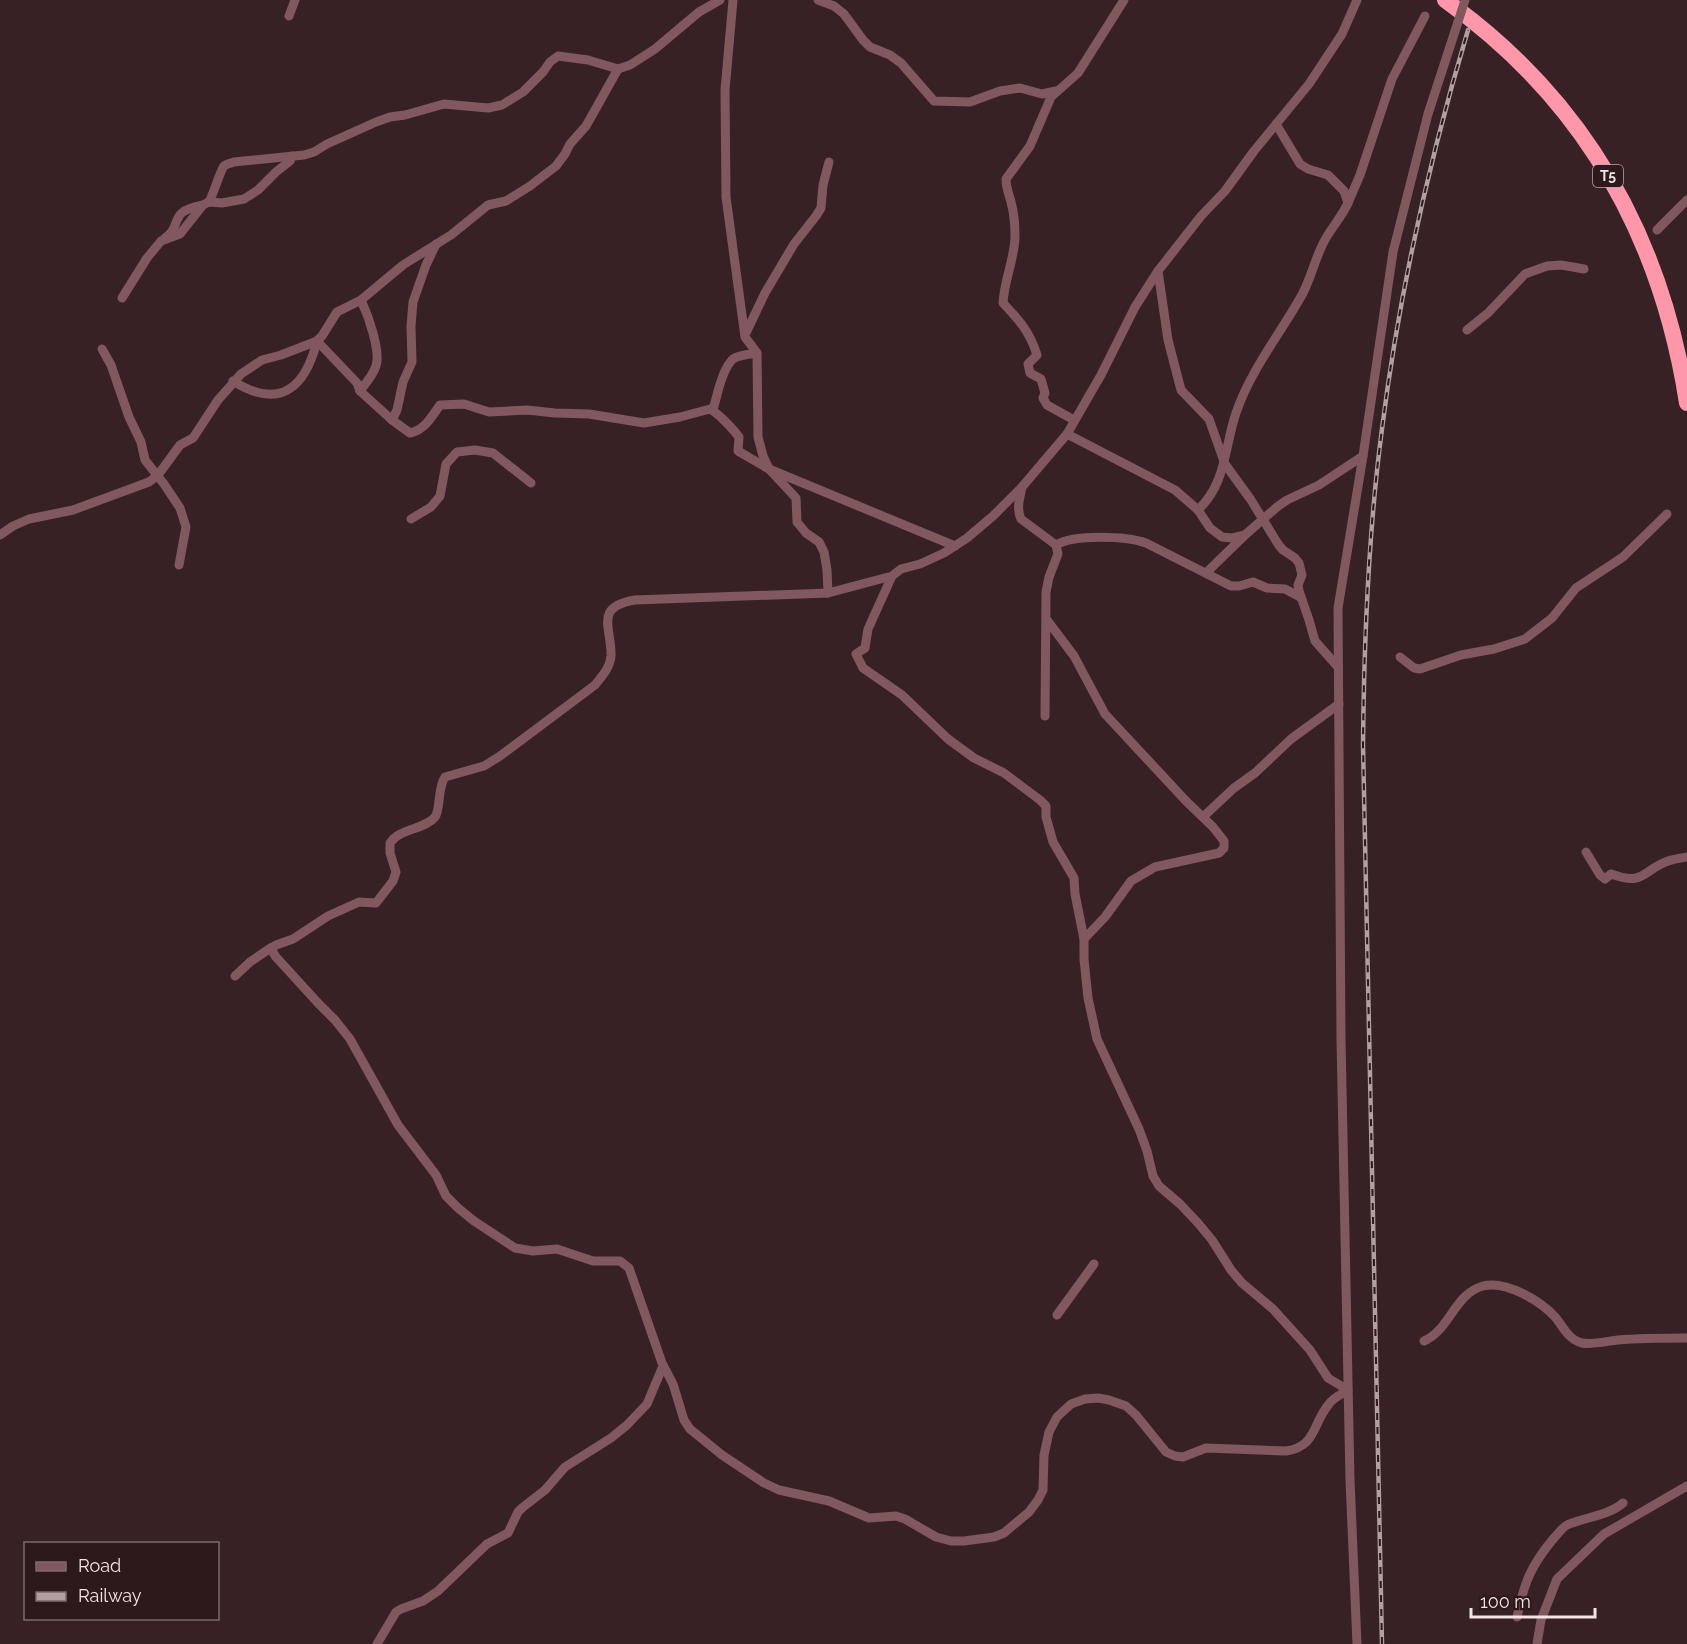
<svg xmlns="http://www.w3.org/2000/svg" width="1687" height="1644" viewBox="0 0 1687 1644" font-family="Raleway,sans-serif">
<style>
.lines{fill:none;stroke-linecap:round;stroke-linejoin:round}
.street{stroke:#82585f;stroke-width:9}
.highway{stroke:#ff97aa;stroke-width:16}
.rail-casing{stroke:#b19fa2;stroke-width:4.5}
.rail{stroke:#2d181b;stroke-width:2;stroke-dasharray:7;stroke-linecap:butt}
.street-bridge{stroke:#82585f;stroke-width:9}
.labels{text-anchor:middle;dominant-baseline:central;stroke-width:5;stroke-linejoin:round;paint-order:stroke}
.shield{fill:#2d181b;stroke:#b7a6a8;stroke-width:1.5}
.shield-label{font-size:14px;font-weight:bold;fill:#f2e3e5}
</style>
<rect width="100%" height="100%" fill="#372125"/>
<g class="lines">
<g class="street">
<path d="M733 0 725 90 726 197 745 337 757 353 758 437 763 456 769 469 796 498 797 522 806 533 819 542 824 552 827 570 828 593"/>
<path d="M818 0 834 6 844 14 863 40 870 47 890 55 901 63 934 101 970 102 1000 91 1020 88 1042 94 1056 91"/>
<path d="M289 16 295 0"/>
<path d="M209 202C213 195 221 169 224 166 226 164 232 163 234 162L304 155 314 152 327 144 376 122 390 117 405 115 444 104 488 108 502 105 523 92 543 72 550 62 558 56 588 60 618 69 630 65 655 49 699 12 720 0"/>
<path d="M1348 203 1360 175 1392 79 1425 16"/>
<path d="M1657 230 1687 200"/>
<path d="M165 238C184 225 166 212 203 205"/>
<path d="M1158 271 1168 340 1181 390 1209 419 1225 464 1251 500 1278 544 1283 550 1295 558 1299 563 1302 575 1298 585 1299 591 1309 620 1315 641 1338 667"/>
<path d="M122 298 147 258 161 241 180 234 203 205 209 202 222 203 244 199 258 190 276 172 290 161 292 156"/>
<path d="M361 300C368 315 381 351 376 366 373 375 366 383 360 391L392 420 410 433C425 430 432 416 440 405L464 404 489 412 527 410 555 413 589 414 644 423 680 417 710 409C718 413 733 429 739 437L738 451 769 469 955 546"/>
<path d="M1467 330 1488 313 1525 274 1547 266 1561 265 1584 269"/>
<path d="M745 335 765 293 794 244 816 216 821 208 823 185 829 162"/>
<path d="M317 341 357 383 360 391"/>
<path d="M102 349 111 365 129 417 141 442 145 460 164 484 180 508 186 527 179 565"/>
<path d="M233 381C279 410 305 389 317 341"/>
<path d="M713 410C717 396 722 369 733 359 738 355 750 354 757 353"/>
<path d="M392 420 397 410 403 382 412 362 411 326 413 302 426 265 436 244"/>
<path d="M1074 420 1047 405 1043 398 1045 393 1041 379 1030 373 1028 364 1037 355C1030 332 1019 320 1003 303 1004 280 1015 258 1015 236 1015 225 1014 213 1011 202 1009 194 1006 188 1006 179L1030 146 1051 97 1078 73 1124 0"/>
<path d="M1067 434 1175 490 1198 510 1210 528 1222 537 1232 538 1245 535"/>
<path d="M1022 487C1020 498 1016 508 1021 519L1056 545 1058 554 1049 577 1046 592 1045 716"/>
<path d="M1198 510C1227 482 1224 448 1236 413 1251 369 1281 333 1303 293 1312 275 1316 255 1326 238 1333 226 1342 216 1348 203L1344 191 1328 175 1308 169 1300 164 1276 124"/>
<path d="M411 519 431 507 440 496 446 464 457 452 475 450 493 453 531 483"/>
<path d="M0 535 13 526 29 519 73 510 149 482 158 475 180 445 193 438 218 400 241 374 262 360 281 355 317 341 322 336 337 312 361 300 403 265 451 235 488 205 506 201 530 186 556 166 565 154 570 144 586 126 618 69"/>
<path d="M1056 545C1074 534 1126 536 1146 543L1231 586H1239L1253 582 1267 588 1285 589 1300 597"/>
<path d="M1206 573 1245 535 1277 507 1287 500 1319 485 1363 456"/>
<path d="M892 576 868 629 865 648 856 654 863 668 902 695 948 739 974 758 1004 773 1040 800 1046 806V817L1053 842 1074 878 1075 894 1084 939V959L1088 998 1097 1039 1139 1129 1147 1151 1153 1176 1159 1186 1180 1204 1198 1223 1212 1240 1231 1270 1242 1283 1273 1309 1310 1350 1328 1378 1348 1390C1342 1394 1333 1398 1329 1404 1312 1424 1317 1446 1286 1451L1206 1448 1183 1457 1175 1456 1166 1452 1136 1415 1126 1406 1109 1400 1098 1398 1085 1399 1071 1404 1057 1417 1049 1432 1044 1455 1043 1490 1038 1500 1029 1512 1004 1533 994 1537 964 1541H951L936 1537 905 1519 896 1516 869 1518 829 1501 779 1490 764 1483 722 1455 690 1429 684 1420 673 1384 662 1363 629 1268 620 1261H593L557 1249 533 1251 515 1248 474 1221 458 1208 446 1196 436 1175 398 1125 350 1039 335 1020 318 1003 276 957 271 949 276 945 293 939 328 916 359 902 376 903 393 881 396 872 390 853V843C400 828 424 830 435 817 441 809 437 789 445 777L484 766 500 756 595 685C602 676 610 668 611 656 612 628 593 607 635 600L828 593 892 576 901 569 920 564 944 553 967 538 993 516 1022 487 1067 434 1101 375 1135 307 1158 271 1201 216 1225 191 1254 151 1309 84 1342 34 1357 0"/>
<path d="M1047 620 1074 656 1105 714 1186 801 1213 827 1224 841V848L1219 853 1155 867 1131 881 1105 917 1084 939"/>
<path d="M1400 657 1414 668 1420 669 1461 655 1494 649 1525 639 1552 618 1576 588 1623 557 1667 514"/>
<path d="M1203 817 1234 788 1255 773 1291 739 1339 704"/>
<path d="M1586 852 1600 875 1605 879 1611 874C1645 886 1641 871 1668 861 1674 859 1681 858 1687 857"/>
<path d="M235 976 250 962 272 947"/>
<path d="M1057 1315 1094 1264"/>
<path d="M1424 1341C1450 1330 1454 1294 1483 1286 1506 1280 1541 1301 1556 1318 1563 1327 1569 1340 1582 1343 1591 1345 1608 1341 1618 1340 1641 1338 1664 1338 1687 1338"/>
<path d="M1517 1617C1524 1583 1531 1565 1554 1538 1558 1534 1562 1528 1567 1525 1585 1517 1608 1516 1623 1503"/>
<path d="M377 1644 396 1612 401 1609 423 1601 438 1591 487 1544 508 1533 518 1512 522 1508 545 1490 565 1467 611 1438 627 1425 647 1404 663 1366"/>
<path d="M1357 1644 1350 1480 1341 1039 1338 608 1363 456 1393 252 1428 114 1458 22"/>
<path d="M1537 1644 1541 1620 1557 1579 1604 1534 1687 1486"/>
</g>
<path class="highway" d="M1445 0C1584 99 1661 235 1687 403"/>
<g class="rail-casing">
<path id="rail" d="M1382 1644 1363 745C1364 639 1368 534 1382 429 1399 293 1429 161 1468 30"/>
</g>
<use href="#rail" class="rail"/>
<path class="street-bridge" d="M1458 22 1465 0"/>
</g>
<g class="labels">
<rect class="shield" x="1593" y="165" width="30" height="22" rx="4.5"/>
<g class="shield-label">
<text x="1608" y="176">T5</text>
</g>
</g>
<rect x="24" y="1542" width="195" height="78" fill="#2d181b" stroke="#7c696c" stroke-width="1.5"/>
<rect x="36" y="1562" width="30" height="9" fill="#82585f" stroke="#7c696c" stroke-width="1.5"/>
<text x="78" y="1572" font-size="18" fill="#f2e3e5">Road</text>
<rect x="36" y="1592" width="30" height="9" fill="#b19fa2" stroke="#7c696c" stroke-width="1.5"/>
<text x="78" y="1602" font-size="18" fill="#f2e3e5">Railway</text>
<path d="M1471 1608v9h124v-9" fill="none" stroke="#f2e3e5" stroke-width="3"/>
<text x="1480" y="1608" font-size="18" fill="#f2e3e5" stroke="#2d181b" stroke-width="4.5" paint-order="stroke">100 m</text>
</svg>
